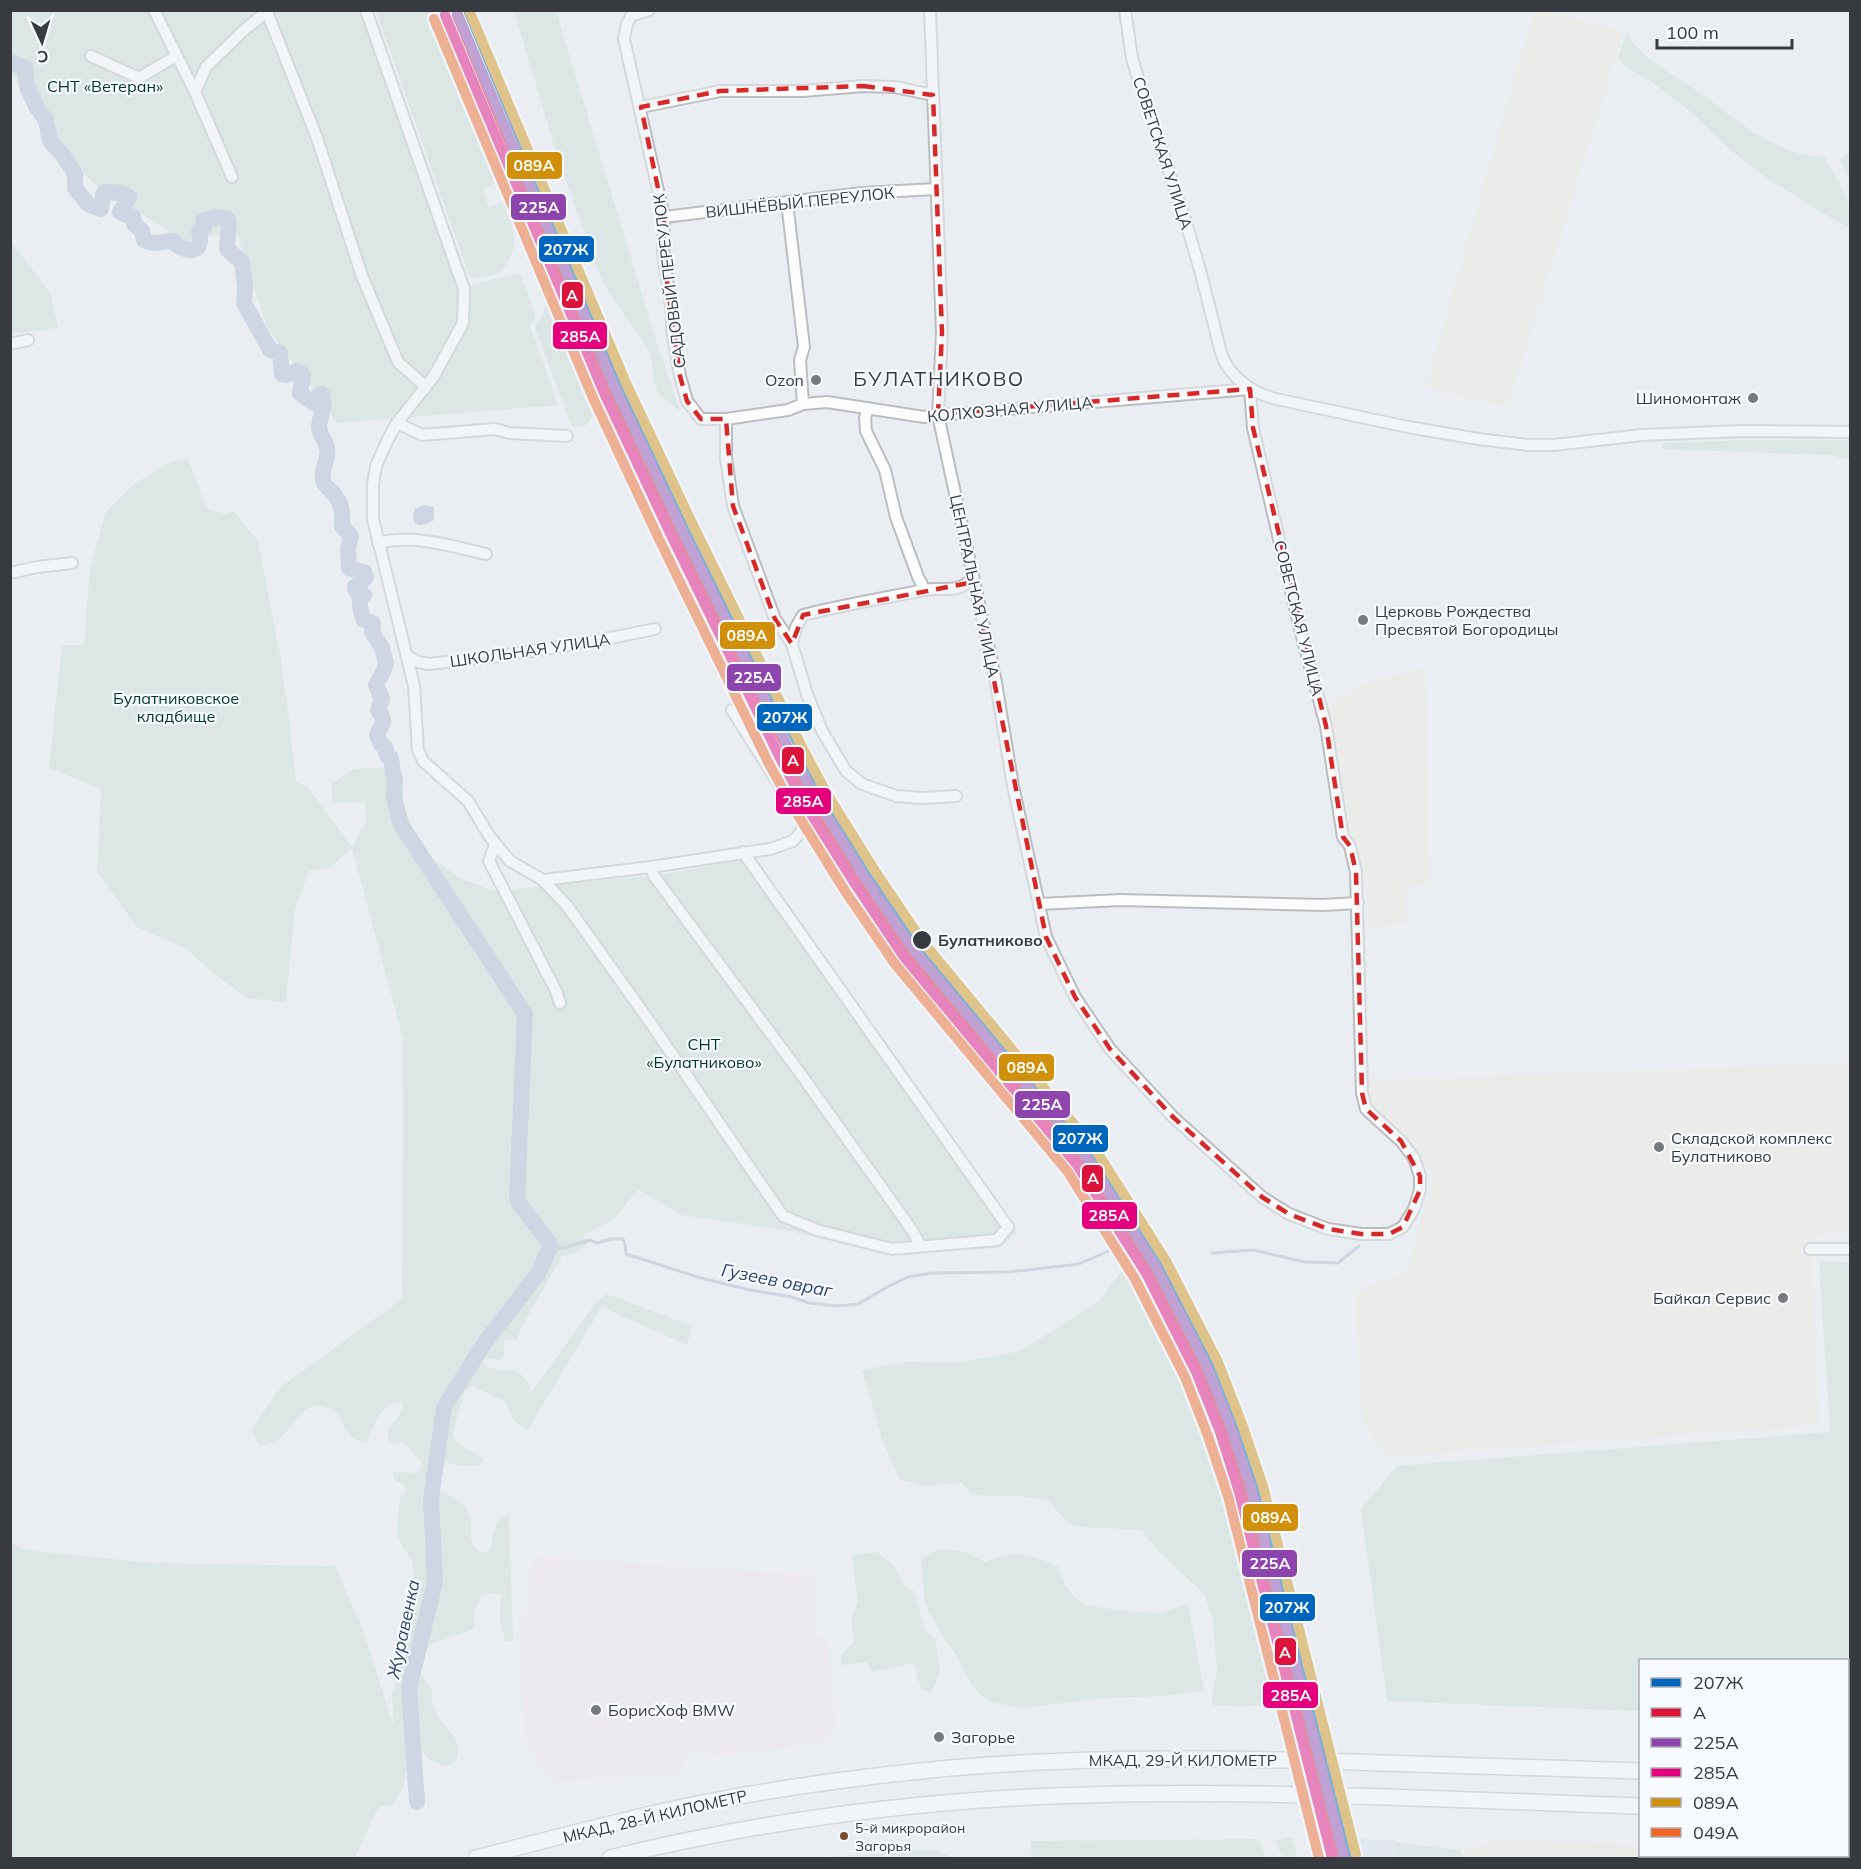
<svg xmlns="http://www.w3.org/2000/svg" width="1861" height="1869" viewBox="0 0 1861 1869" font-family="Mulish,sans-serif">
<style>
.commercial{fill:#f0e4ea}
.industrial{fill:#ede6de}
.built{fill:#d9e1ec}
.green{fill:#cadcd6}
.water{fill:#abb8cf}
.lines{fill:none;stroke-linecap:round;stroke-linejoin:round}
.stream{stroke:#abb8cf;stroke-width:3}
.river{stroke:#abb8cf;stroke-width:16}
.minor-casing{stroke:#bbbec1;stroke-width:14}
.highway-casing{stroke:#bbbec1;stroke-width:18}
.minor{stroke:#fcfcfd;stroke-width:10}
.highway{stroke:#fcfcfd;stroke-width:15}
.rail-1-casing{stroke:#f7fafe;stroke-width:15}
.rail-2-casing{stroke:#f7fafe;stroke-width:15}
.rail-3-casing{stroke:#f7fafe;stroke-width:15}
.rail-4-casing{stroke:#f7fafe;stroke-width:15}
.rail-5-casing{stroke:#f7fafe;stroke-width:15}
.rail-6-casing{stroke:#f7fafe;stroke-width:15}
.rail-1{stroke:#0065bd;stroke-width:10}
.rail-2{stroke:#dc143c;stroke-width:10}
.rail-3{stroke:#8e44ad;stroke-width:10}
.rail-4{stroke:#e5007d;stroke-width:10}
.rail-5{stroke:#d1900c;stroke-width:10}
.rail-6{stroke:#f26522;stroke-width:10}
.marked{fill:none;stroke:#d62828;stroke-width:4.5;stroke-dasharray:12 8;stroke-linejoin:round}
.poi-dot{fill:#76797d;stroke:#f7fafe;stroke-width:2}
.stop-dot{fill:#373a3e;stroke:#f7fafe;stroke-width:2}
.bus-dot{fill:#7a4b2a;stroke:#f7fafe;stroke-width:2}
.labels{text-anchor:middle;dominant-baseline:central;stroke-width:4.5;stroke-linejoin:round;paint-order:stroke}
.bus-label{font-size:14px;fill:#373a3e;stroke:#f7fafe;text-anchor:start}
.park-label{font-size:16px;fill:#003725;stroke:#f7fafe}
.street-label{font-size:16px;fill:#373a3e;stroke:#f7fafe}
.poi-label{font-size:16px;fill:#373a3e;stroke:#f7fafe;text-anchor:start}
.stop-label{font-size:16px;font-weight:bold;fill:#373a3e;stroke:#f7fafe;text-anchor:start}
.water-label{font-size:18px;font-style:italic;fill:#2e4470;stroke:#f7fafe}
.quarter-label{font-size:20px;letter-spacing:1.5px;fill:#373a3e;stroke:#f7fafe}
.line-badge{stroke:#f7fafe;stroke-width:2}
.badge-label{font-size:16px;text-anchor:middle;font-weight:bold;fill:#fff}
</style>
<rect width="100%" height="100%" fill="#eaeef2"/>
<path class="commercial" d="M533 1556 816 1575V1636L828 1637 836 1727 827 1742 776 1750 712 1756 706 1751H692L678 1774 553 1782 527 1750 520 1674 519 1613H527L528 1590Z"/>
<g class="industrial">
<path d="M1534 11H1548L1624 31 1508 407 1425 388Z"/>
<path d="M1426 667 1429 884 1405 886 1407 924 1368 926 1367 886 1345 825 1327 705 1358 685Z"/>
<path d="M1850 1063V1234L1810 1236 1820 1426 1385 1457 1362 1418 1355 1292 1407 1271 1416 1234 1434 1176 1365 1103 1364 1080Z"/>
<path d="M1497 1840 1640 1844V1856H1848V1851H1850V1858H1463L1460 1850Z"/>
</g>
<path class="built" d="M1322 1838 1395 1840 1397 1858H1325Z"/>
<g class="green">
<path d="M11 11H372L470 285 520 273 536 317 530 325 558 405 337 423 267 327 235 227 191 245 96 185 46 138 11 71Z"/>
<path d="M376 11H438L471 95 472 127 492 145 491 156 499 182 483 189 488 207 504 201C511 224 522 241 507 263 503 270 497 275 489 276 483 277 476 277 470 278Z"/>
<path d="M514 11H556L654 334 680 411 658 394 654 381 650 352 608 291 596 266 557 155Z"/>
<path d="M1627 32C1639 59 1677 76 1700 93 1731 115 1756 139 1793 152 1802 155 1814 156 1825 157L1850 205V228L1834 220 1770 180 1733 152 1692 113 1653 83 1622 64 1618 57Z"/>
<path d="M1850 151V181L1840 160Z"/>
<path d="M11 244 16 248 50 293 58 328 17 333 11 336Z"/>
<path d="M546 301 557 309 565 320 587 390 594 401V415L585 426 572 427 535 328 543 314Z"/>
<path d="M1750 440H1850V460L1830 455 1662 449V443Z"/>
<path d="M188 458 207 509 226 514 234 511 258 541 280 655 288 711 296 782 308 787 352 847 367 821 364 802 333 803 331 784 354 769 400 767 404 806 415 837 432 859 462 879 494 891 660 875 747 859 751 860 1018 1232 1000 1248 888 1254 785 1230 681 1215 638 1189 615 1219 583 1235 588 1242C581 1251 573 1254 562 1256L519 1332 518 1339 504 1340V1354L501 1360 487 1358 481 1360C488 1372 505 1370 517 1371L527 1380 531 1393 596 1302 607 1294 692 1326 687 1345 602 1307 527 1431 514 1421 505 1401 472 1386 465 1390 452 1435C459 1450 473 1449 484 1459L480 1465C466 1467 456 1466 443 1462 436 1469 431 1475 430 1485 442 1494 462 1498 468 1512 477 1530 461 1542 484 1553L490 1549C493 1536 494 1519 509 1514L513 1641H505L499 1615 502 1595 488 1593 481 1596C476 1607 472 1616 474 1628 458 1638 426 1638 420 1660 416 1673 426 1679 431 1689 434 1695 430 1700 433 1706 438 1721 453 1730 457 1745 463 1771 438 1769 425 1755 416 1745 418 1732 414 1720H407C409 1745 411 1787 391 1806H379L355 1857 351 1858H11V1543L25 1550 149 1563 335 1566 363 1630 394 1728 392 1694 396 1682 400 1651 403 1644 413 1588 414 1574 412 1560 403 1548 397 1535 400 1498 405 1493 406 1486 394 1479 393 1472 412 1473 419 1472 422 1465 419 1459 405 1444 391 1443C381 1425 396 1424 401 1412 402 1409 403 1405 403 1402 378 1403 376 1424 366 1442 363 1441 356 1440 353 1438 340 1428 344 1409 321 1406 293 1403 288 1452 258 1444L252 1430 254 1425 282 1386 402 1299 403 1039 352 848 330 868 309 871 295 909 286 1002 247 998 214 974 187 949 137 927 97 872 101 789 49 768 62 645H84L90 568 106 511 134 484 172 461Z"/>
<path d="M1819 1261 1850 1262V1720H1848V1660H1640V1711L1387 1701 1361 1509 1397 1466 1830 1432Z"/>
<path d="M1126 1264 1180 1371 1202 1396 1219 1454 1241 1506 1278 1707 1211 1705 1217 1669 1213 1621 1204 1594 1157 1550 1141 1530 1086 1527 1067 1523 1049 1501 1028 1497 973 1495 962 1483 924 1486 900 1479 884 1445 862 1370 907 1362 957 1363 1021 1351 1099 1301Z"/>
<path d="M939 1549 966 1552 986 1562C1014 1549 1032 1555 1059 1567L1065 1586 1082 1604 1120 1611 1159 1613 1188 1604 1204 1691 1162 1696 1104 1698 1022 1708 987 1701 972 1686 957 1656 945 1640 925 1604 921 1558Z"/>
<path d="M877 1552 894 1565 904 1586 914 1591 925 1630 935 1637 940 1672 931 1693 921 1690 914 1663 871 1672 867 1662 841 1665V1654L854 1642 851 1617 858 1603 852 1555Z"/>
<path d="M1291 1837 1298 1858H1283L1275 1841Z"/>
<path d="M1259 1839 1266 1858H1031V1841Z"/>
<path d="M1395 1842 1460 1850 1463 1858H1397Z"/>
<path d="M933 1850 955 1858H826L827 1857Z"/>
</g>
<path class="water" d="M424 505 434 507V520C427 524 421 528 414 522L413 515 415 509Z"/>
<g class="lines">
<g class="stream">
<path d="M551 1245 560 1248H564L590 1240 597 1243 611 1239H623L625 1244 626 1254 701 1278 750 1290 792 1297 809 1303 838 1306 858 1304 889 1286 908 1277 932 1273 1009 1272 1079 1264 1113 1249"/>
<path d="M1212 1253 1253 1250 1305 1262 1338 1263 1359 1246"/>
</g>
<path class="river" d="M10 62 25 68 27 87 37 108 46 120 50 141 62 154 75 174V188L88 204 101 209 103 195 105 192C113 192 122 192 129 197L120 212 133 217 134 224 142 231 144 240C154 246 162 241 173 241 184 254 205 255 199 232L204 227 203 220 218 217 228 219 229 224 227 249 242 262 245 287 244 303 270 350 280 353 282 374 285 375 298 371 303 375 300 393 313 403 316 401 319 395 322 394C326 405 320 415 319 426 319 435 326 440 327 448 330 458 320 470 323 480 324 485 328 488 331 491 342 502 343 512 342 526L351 536 348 549 349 568 364 572 366 577 363 581 355 587 356 591 364 595 360 597C359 605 361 613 364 620L373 623 372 632 382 648 386 663 383 672 376 685 382 699 378 710C388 724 381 723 377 735L381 744 385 747 387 756 391 758 393 774 395 778 394 798 401 825 525 1014 517 1198 518 1202 551 1245 538 1274 486 1341 444 1407 431 1499 435 1582 409 1688 417 1802"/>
<g class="minor-casing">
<g id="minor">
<path d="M154 10 195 92 232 177"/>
<path d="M366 10 464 289 463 323 434 376 397 423 388 439 376 466 373 484V519L414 686 418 750 423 761 468 801 490 837 510 861 543 880 568 907 652 1025 783 1216 817 1230 892 1249 997 1240 1008 1227 743 852"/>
<path d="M649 10 631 16 627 24 624 39 664 217 663 252 672 314V329L680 376 687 401 701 419H726L788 410 803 404 827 402 924 417 938 415 1250 389 1253 428 1300 629 1326 726 1343 837 1350 846 1356 872 1362 1093 1366 1109 1401 1141 1414 1158 1420 1176V1190L1414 1209 1403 1227 1389 1234H1361L1328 1229 1289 1214 1262 1197 1173 1117 1110 1049 1075 997 1046 937 1013 786 995 677 938 415 942 333 930 10"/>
<path d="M1125 10 1132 58 1138 78 1185 219 1200 270 1221 353C1229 377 1252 393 1276 399L1408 427 1478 439 1528 445H1554L1642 435 1742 431 1850 432"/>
<path d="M267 12 317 138 362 276 398 362 426 387"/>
<path d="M91 56 139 78 176 56"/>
<path d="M195 92 206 67 243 31 269 10"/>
<path d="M641 107 720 91H803L863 86 895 87 933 95"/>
<path d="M787 202 804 347 800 360 803 404"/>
<path d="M664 217 862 193 936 189"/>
<path d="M10 344 28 340"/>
<path d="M868 408 865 418 866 431 885 470 896 517 918 577 925 590"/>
<path d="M726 419V458L733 506 775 619 792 644"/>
<path d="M397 423 422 435 495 429 509 433 567 436"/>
<path d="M378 543C414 534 451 546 486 554"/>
<path d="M10 573 37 567 72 563"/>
<path d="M406 655 418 662 429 664C505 656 580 645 655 629"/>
<path d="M956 796 923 798 896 796 862 784 846 771 822 731 807 694 792 644 796 627 803 615C843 605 884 598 924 590 935 588 946 590 957 588 964 586 968 583 973 578"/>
<path d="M499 848 494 847 489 861 556 991 560 1003"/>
<path d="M651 867 654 876 800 1073 912 1230 920 1245"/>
<path d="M543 880 651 867 770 849 793 841 800 833 806 822 796 811 732 710"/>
<path d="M1039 904 1120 900 1323 905 1358 903"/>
<path d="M1810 1249H1850"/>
</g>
</g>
<g class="highway-casing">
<g id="highway">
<path d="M1848 1778 1850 1779"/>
<path d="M1848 1813H1850"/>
<path d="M476 1858C539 1842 602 1825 665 1811 759 1790 855 1777 951 1768 1062 1758 1175 1758 1287 1760 1405 1763 1523 1767 1640 1771"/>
<path d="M610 1858C739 1826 879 1806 1011 1798 1221 1787 1431 1799 1640 1806"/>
</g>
</g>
<use href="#minor" class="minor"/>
<use href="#highway" class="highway"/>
<g class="rail-1-casing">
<path id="rail-1" d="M468 10 623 386 684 519 825 797 875 880 919 944 1065 1118 1093 1156 1161 1263 1214 1364 1238 1425 1259 1487 1340 1830 1349 1858"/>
</g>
<g class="rail-2-casing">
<path id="rail-2" d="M457 15 612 391 673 524 814 802 865 886 910 952 1056 1125 1083 1163 1151 1269 1203 1369 1227 1429 1247 1490 1328 1833 1337 1858"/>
</g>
<g class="rail-3-casing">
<path id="rail-3" d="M456 10 615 388 681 528 791 753 817 800 865 878 913 949 1087 1158 1156 1267 1207 1367 1231 1428 1251 1489 1344 1858"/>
</g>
<g class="rail-4-casing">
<path id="rail-4" d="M445 15 604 393 670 533 780 758 806 806 855 884 904 957 1077 1165 1146 1273 1196 1372 1220 1432 1239 1492 1332 1858"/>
</g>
<g class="rail-5-casing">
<path id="rail-5" d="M469 10 626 383 692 523 802 747 827 794 875 871 923 942 1097 1152 1166 1261 1218 1362 1242 1424 1263 1486 1356 1855"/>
</g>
<g class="rail-6-casing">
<path id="rail-6" d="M434 19 593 398 659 539 769 764 796 812 845 891 895 964 1068 1172 1135 1279 1185 1377 1208 1436 1228 1496 1319 1858"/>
</g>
<use href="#rail-1" class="rail-1"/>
<use href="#rail-2" class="rail-2"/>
<use href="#rail-3" class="rail-3"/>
<use href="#rail-4" class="rail-4"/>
<use href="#rail-5" class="rail-5"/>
<use href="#rail-6" class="rail-6"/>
</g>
<path d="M0 0H1861V1869H0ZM863 86 933 95 942 333 938 414 1250 389 1253 428 1326 726 1343 837 1350 846 1356 872 1362 1093 1366 1109 1401 1141 1420 1176V1190L1403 1227 1389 1234H1361L1328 1229 1289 1214 1262 1197 1173 1117 1110 1049 1075 997 1046 937 974 582 803 615 792 644 775 619 733 506 726 419H701L687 401 680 376 663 252 664 217 641 107 720 91Z" fill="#eaeef2" fill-opacity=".55" fill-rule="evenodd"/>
<path class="marked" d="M863 86 933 95 942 333 938 414 1250 389 1253 428 1326 726 1343 837 1350 846 1356 872 1362 1093 1366 1109 1401 1141 1420 1176V1190L1403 1227 1389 1234H1361L1328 1229 1289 1214 1262 1197 1173 1117 1110 1049 1075 997 1046 937 974 582 803 615 792 644 775 619 733 506 726 419H701L687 401 680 376 663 252 664 217 641 107 720 91Z"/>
<g class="poi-dot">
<circle cx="816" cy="380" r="6"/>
<circle cx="1753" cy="398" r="6"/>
<circle cx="1363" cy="620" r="6"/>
<circle cx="1659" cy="1147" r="6"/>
<circle cx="1783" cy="1298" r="6"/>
<circle cx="596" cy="1710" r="6"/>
<circle cx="939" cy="1737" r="6"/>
</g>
<circle class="stop-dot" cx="922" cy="940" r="10"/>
<circle class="bus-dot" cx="844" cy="1836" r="5"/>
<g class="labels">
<g class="bus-label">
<text x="855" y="1828">5-й микрорайон<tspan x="855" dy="18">Загорья</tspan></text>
</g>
<g class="park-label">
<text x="105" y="86">СНТ «Ветеран»</text>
<text x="176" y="698">Булатниковское<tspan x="176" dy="18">кладбище</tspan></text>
<text x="704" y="1044">СНТ<tspan x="704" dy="18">«Булатниково»</tspan></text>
</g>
<g class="street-label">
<text transform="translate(1163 153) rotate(72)">СОВЕТСКАЯ УЛИЦА</text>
<text transform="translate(800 202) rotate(-6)">ВИШНЁВЫЙ ПЕРЕУЛОК</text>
<text transform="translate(669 281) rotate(-97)">САДОВЫЙ ПЕРЕУЛОК</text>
<text transform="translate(1010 409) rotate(-5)">КОЛХОЗНАЯ УЛИЦА</text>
<text transform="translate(975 586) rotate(78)">ЦЕНТРАЛЬНАЯ УЛИЦА</text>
<text transform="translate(1299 618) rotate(76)">СОВЕТСКАЯ УЛИЦА</text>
<text transform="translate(530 650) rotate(-8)">ШКОЛЬНАЯ УЛИЦА</text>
<text x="1183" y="1760">МКАД, 29-Й КИЛОМЕТР</text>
<text transform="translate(655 1816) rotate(-13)">МКАД, 28-Й КИЛОМЕТР</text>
</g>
<g class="poi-label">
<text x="804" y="380" text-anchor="end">Ozon</text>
<text x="1741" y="398" text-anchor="end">Шиномонтаж</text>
<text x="1375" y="611">Церковь Рождества<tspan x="1375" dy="18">Пресвятой Богородицы</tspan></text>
<text x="1671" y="1138">Складской комплекс<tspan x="1671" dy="18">Булатниково</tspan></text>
<text x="1771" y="1298" text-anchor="end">Байкал Сервис</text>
<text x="608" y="1710">БорисХоф BMW</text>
<text x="951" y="1737">Загорье</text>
</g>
<g class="stop-label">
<text x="938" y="940">Булатниково</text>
</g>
<g class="water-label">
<text transform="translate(777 1280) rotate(11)">Гузеев овраг</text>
<text transform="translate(403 1629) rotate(-78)">Журавенка</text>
</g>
<g class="quarter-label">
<text x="939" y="378">БУЛАТНИКОВО</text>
</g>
</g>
<g class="line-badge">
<rect x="506" y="151" width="57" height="29" rx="6" fill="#d1900c"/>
<rect x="510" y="193" width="57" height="28" rx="6" fill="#8e44ad"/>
<rect x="538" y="235" width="57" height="28" rx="6" fill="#0065bd"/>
<rect x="561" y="281" width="23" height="28" rx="6" fill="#dc143c"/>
<rect x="552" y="321" width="56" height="29" rx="6" fill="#e5007d"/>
<rect x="719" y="621" width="57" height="29" rx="6" fill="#d1900c"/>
<rect x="726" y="663" width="56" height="29" rx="6" fill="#8e44ad"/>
<rect x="756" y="703" width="57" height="29" rx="6" fill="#0065bd"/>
<rect x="781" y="746" width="24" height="29" rx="6" fill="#dc143c"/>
<rect x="775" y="787" width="57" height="28" rx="6" fill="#e5007d"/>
<rect x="998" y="1053" width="57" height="29" rx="6" fill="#d1900c"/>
<rect x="1014" y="1090" width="57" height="29" rx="6" fill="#8e44ad"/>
<rect x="1052" y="1124" width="57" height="29" rx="6" fill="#0065bd"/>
<rect x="1081" y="1164" width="23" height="29" rx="6" fill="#dc143c"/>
<rect x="1081" y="1201" width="57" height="29" rx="6" fill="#e5007d"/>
<rect x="1242" y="1503" width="57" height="29" rx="6" fill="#d1900c"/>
<rect x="1241" y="1549" width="57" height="29" rx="6" fill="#8e44ad"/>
<rect x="1259" y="1593" width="57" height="29" rx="6" fill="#0065bd"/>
<rect x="1274" y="1637" width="23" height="29" rx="6" fill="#dc143c"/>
<rect x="1262" y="1681" width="57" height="28" rx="6" fill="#e5007d"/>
</g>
<g class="badge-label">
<text x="534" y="171">089А</text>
<text x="539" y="213">225А</text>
<text x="566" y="255">207Ж</text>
<text x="572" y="301">A</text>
<text x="580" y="342">285А</text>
<text x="747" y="641">089А</text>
<text x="754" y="683">225А</text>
<text x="785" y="723">207Ж</text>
<text x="793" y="766">A</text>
<text x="803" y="807">285А</text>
<text x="1027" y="1073">089А</text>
<text x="1042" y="1110">225А</text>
<text x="1080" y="1144">207Ж</text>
<text x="1093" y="1184">A</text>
<text x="1109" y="1221">285А</text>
<text x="1271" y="1523">089А</text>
<text x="1270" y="1569">225А</text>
<text x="1287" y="1613">207Ж</text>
<text x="1285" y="1658">A</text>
<text x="1291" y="1701">285А</text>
</g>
<rect width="1861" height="1869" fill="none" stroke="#373a3e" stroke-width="24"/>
<rect x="1639" y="1659" width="210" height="198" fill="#f7fafe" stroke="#aaadb1" stroke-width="1.5"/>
<rect x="1651" y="1678" width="30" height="9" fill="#0065bd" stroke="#aaadb1" stroke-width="1.5"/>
<text x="1693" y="1689" font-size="18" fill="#373a3e">207Ж</text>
<rect x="1651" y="1708" width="30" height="9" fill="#dc143c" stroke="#aaadb1" stroke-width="1.5"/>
<text x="1693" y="1719" font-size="18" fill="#373a3e">A</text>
<rect x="1651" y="1738" width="30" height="9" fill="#8e44ad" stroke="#aaadb1" stroke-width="1.5"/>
<text x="1693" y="1749" font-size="18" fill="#373a3e">225А</text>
<rect x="1651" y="1768" width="30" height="9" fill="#e5007d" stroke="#aaadb1" stroke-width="1.5"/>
<text x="1693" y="1779" font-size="18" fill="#373a3e">285А</text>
<rect x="1651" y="1798" width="30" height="9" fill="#d1900c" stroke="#aaadb1" stroke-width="1.5"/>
<text x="1693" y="1809" font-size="18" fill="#373a3e">089А</text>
<rect x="1651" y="1828" width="30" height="9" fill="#f26522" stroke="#aaadb1" stroke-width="1.5"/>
<text x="1693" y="1839" font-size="18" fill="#373a3e">049А</text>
<g transform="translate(42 42) rotate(176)" stroke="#f7fafe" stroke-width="4.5" paint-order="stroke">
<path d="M0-4.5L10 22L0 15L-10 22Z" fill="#373a3e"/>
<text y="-9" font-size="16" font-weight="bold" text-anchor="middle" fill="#373a3e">С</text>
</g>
<path d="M1657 39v9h135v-9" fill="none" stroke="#373a3e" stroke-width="3"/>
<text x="1666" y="39" font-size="18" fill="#373a3e" stroke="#f7fafe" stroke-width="4.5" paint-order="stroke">100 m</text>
</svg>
